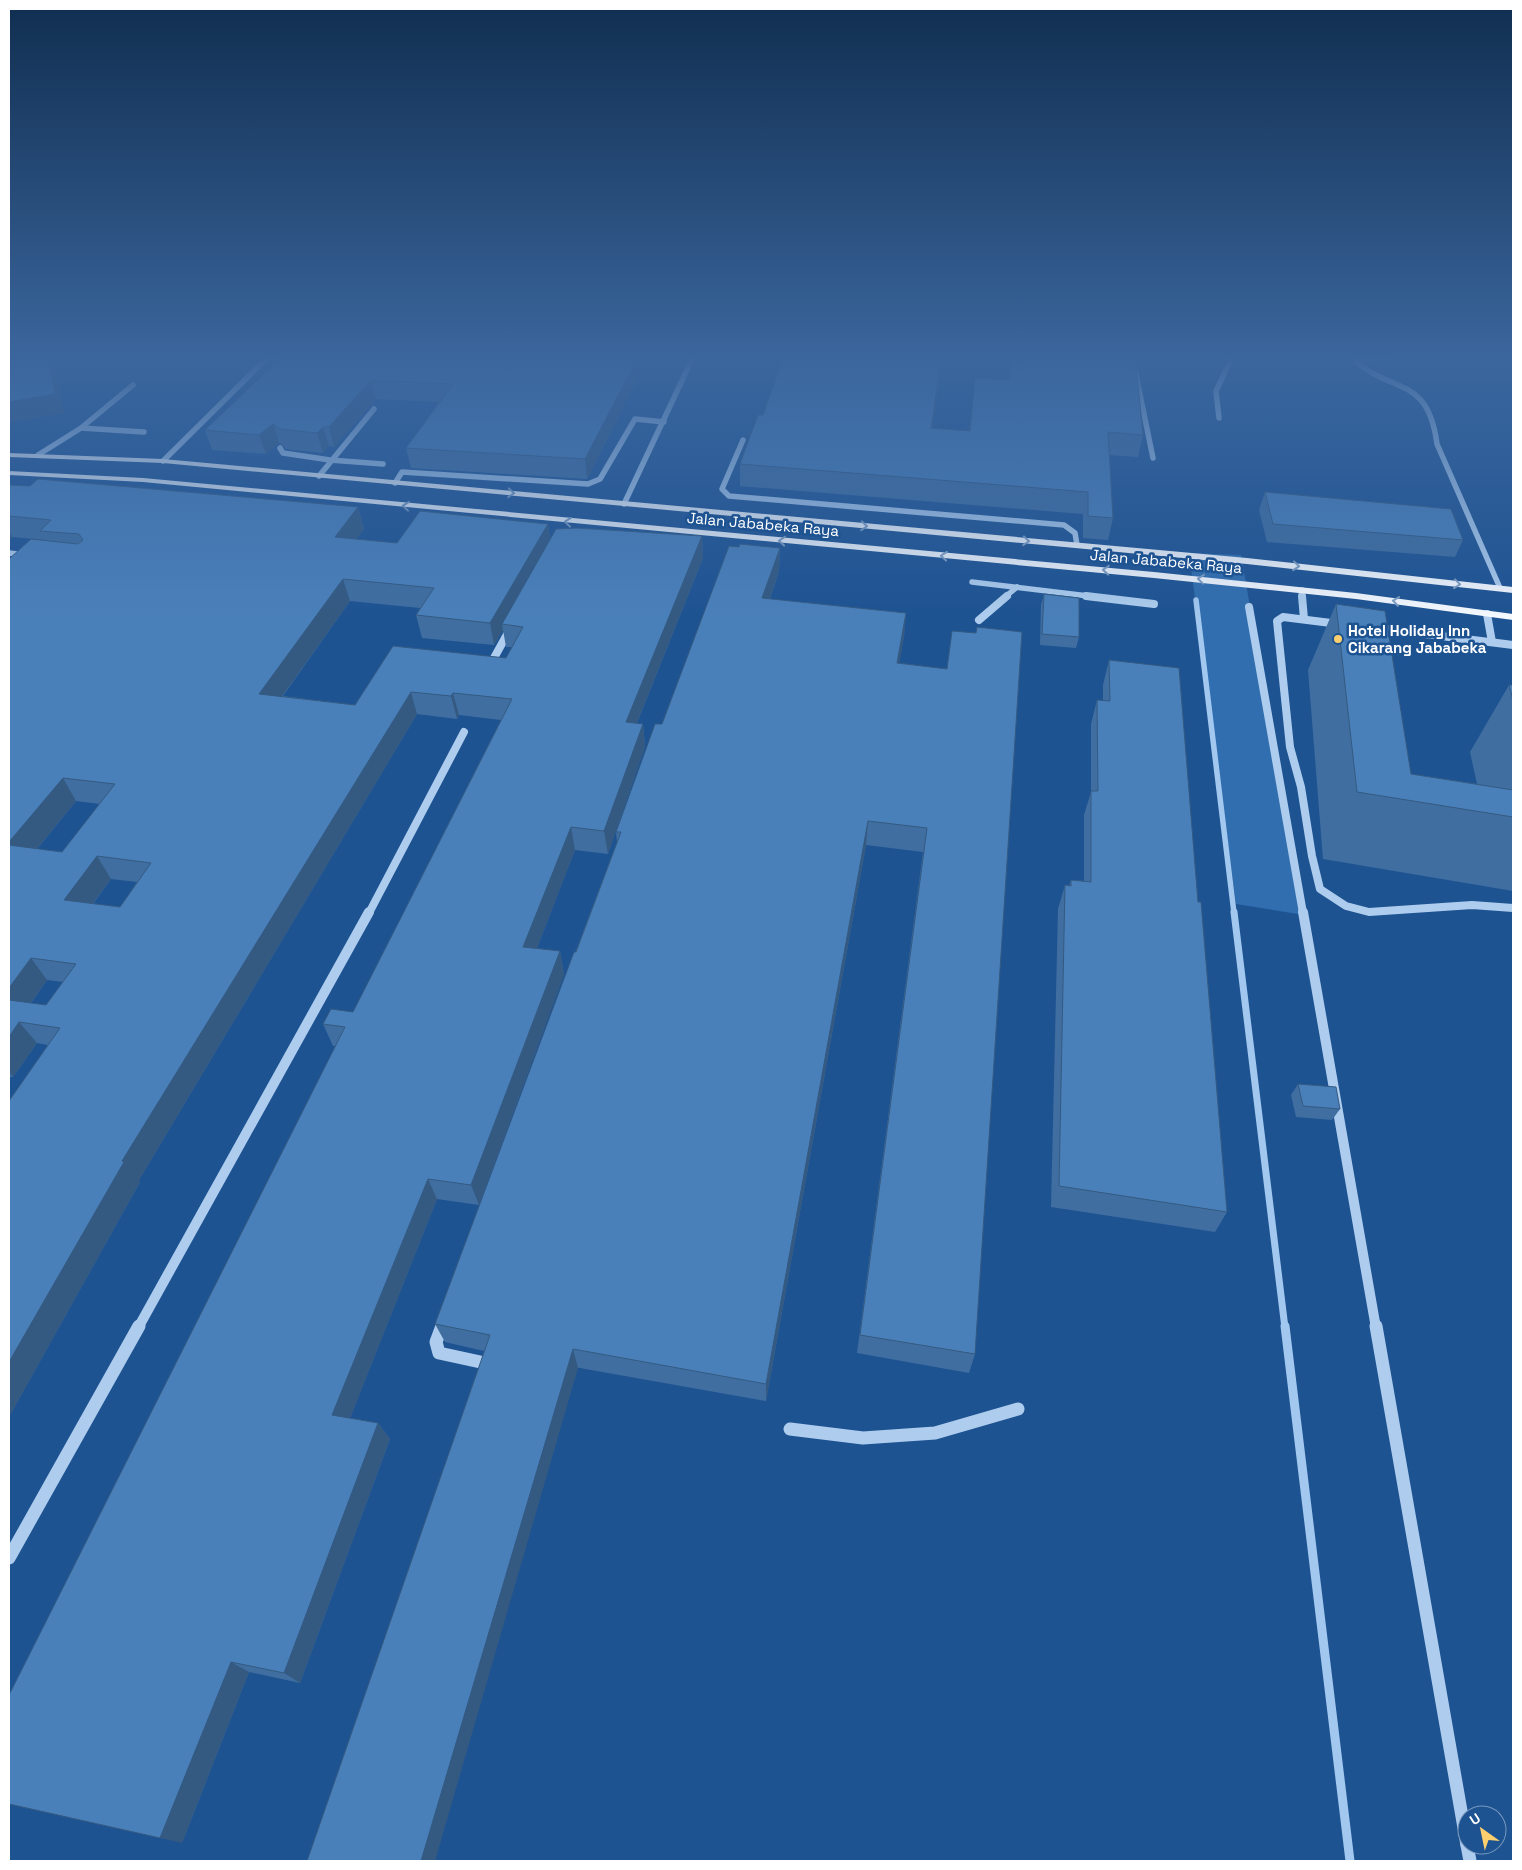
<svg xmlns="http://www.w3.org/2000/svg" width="1522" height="1870" viewBox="0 0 1522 1870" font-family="'Space Grotesk',sans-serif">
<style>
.green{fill:#316eaf}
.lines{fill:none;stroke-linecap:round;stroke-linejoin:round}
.stream-far2{stroke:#a2c8ef;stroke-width:5.5}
.stream-far1{stroke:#a2c8ef;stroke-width:7}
.stream{stroke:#a2c8ef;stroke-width:9}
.minor-far3{stroke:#aecdee;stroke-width:5.5}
.minor-far2{stroke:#aecdee;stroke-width:8}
.minor-far1{stroke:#aecdee;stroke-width:10}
.minor{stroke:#aecdee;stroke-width:13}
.major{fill:#f5f9ff;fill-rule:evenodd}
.wall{fill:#406ea0;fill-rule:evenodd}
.shaded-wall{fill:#345a82}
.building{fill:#4a80ba;stroke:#345a82;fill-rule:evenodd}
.oneway{stroke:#7f9ec3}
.poi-dot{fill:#fdcf6e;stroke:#1e5392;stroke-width:2}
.labels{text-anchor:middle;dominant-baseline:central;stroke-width:5;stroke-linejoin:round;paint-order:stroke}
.far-street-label{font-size:15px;fill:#fff;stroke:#1e5392}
.far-poi-label{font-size:15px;font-weight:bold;fill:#fff;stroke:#1e5392;text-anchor:start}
</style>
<rect width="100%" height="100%" fill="#1e5392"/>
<path class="green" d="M1189 553 1241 555 1304 915 1236 904Z"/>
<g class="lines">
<path class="stream-far2" d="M1196 600 1234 913"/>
<path class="stream-far1" d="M1234 912 1285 1328"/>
<path class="stream" d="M1285 1326 1350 1861"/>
<g class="minor-far3">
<path d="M1132 355 1153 458"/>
<path d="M1395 355 1355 361C1394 394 1428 376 1437 444L1500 588"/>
<path d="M269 357 297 358 308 355"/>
<path d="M1219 418 1216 391 1233 355"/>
<path d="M81 428 144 432"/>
<path d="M743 440 722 489 729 496 1064 525 1075 533 1077 545"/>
<path d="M280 448 283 453 330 460 383 464"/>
<path d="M38 455 81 428 133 385"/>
<path d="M163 461 270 355"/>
<path d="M319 476 374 409"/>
<path d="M395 483 402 472 588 484 600 479 635 419 664 422"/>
<path d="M624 504 694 355"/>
<path d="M9 553 26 555"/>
<path d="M972 582 1097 597"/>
<path d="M1302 590V597"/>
<path d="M1005 597 1017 587"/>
</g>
<g class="minor-far2">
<path d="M1086 596 1154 604"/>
<path d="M1302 596 1304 619"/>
<path d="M1249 607 1303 913"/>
<path d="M1487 614 1492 642"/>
<path d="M979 620 1007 596"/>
<path d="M1339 624 1283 617 1277 621 1290 747 1301 787 1312 856 1320 889 1346 906 1369 912 1472 905 1513 908"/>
<path d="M1377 628 1513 645"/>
<path d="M494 658 510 629"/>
<path d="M369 913 464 732"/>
</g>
<g class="minor-far1">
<path d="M1303 912 1376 1328"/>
<path d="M138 1328 369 912"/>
<path d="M441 1328 443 1322"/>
</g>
<g class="minor">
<path d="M442 1326 436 1342 439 1353 485 1363"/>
<path d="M1376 1326 1467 1845"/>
<path d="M790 1429 863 1438 935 1433 1018 1409"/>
<path d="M9 1558 139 1326"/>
<path d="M1467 1845 1470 1861"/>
</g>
<g class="major">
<path d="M9 453 163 459 1247 558 1513 587V593L1247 564 163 463 9 457Z"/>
<path d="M9 471 143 478 1154 572 1356 593 1513 614V620L1356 599 1154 578 143 482 9 475Z"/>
</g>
</g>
<g class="wall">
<path d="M284 355 627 356 639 376 587 479 411 468 406 448 439 402 376 399 334 447 329 446 323 453 286 449 279 443 266 454 212 450 205 430Z"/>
<path d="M784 355H943L932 428 969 431 975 378 1008 380 1011 362H1019L1020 355H1135L1143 435 1138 457 1109 455 1113 518 1108 540 1083 538V514L740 486V464L763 415Z"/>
<path d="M9 485 358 507 364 529 356 539 397 543 548 524 550 539 702 536 703 558 637 723 643 724 645 746 608 854 575 850 537 948 560 951 564 974 479 1205 437 1199 350 1418 378 1423 390 1439 300 1683 249 1672 182 1843 336 1046H333L323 1024 353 1012 501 720 459 715 457 719 417 714 139 1180 140 1182 9 1417V1101L48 1045 37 1043 13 1077H9V559L45 540 12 537 9 540ZM350 601 420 608 416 615 422 638 494 645 503 630 506 647H512L506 658 355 705 283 696ZM76 801 100 804 62 852 37 849ZM111 879 137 882 120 907 93 904ZM47 980 63 982 46 1005 31 1003Z"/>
<path d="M1265 492 1463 540 1455 557 1267 542 1259 510Z"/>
<path d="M739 547 780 548 779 571 770 599 906 613 904 636 899 663 947 669 976 633 977 627 975 1354 969 1373 857 1353 923 852 866 845 766 1401 484 1351 445 1342 435 1324 617 842 616 832Z"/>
<path d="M1044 594 1079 637 1076 648 1040 645 1041 605Z"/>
<path d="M1336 604 1411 774 1477 784 1470 752 1509 685H1513V891L1323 859 1308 670Z"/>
<path d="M1109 660 1198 902 1227 1212 1215 1232 1051 1207 1058 909 1065 885 1069 886 1071 880 1084 881V815L1091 792V724L1097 700H1103V685Z"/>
<path d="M1298 1084 1340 1109 1332 1120 1296 1117 1291 1095Z"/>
</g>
<g class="shaded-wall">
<path d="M48 355H53L64 413 9 423V402Z"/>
<path d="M942 355H943L929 450 931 428Z"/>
<path d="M638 357 639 376 587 479 585 459Z"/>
<path d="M371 380 376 399 334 447 329 427Z"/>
<path d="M273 424 279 443 266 454 259 435Z"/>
<path d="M323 427 329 446 323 453 317 433Z"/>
<path d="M358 507 364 529 341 559 335 537Z"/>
<path d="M548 524 551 545 502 624 503 630 494 645 490 623Z"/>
<path d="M9 531 12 537 9 540Z"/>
<path d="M702 536 703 558 628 745 626 722Z"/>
<path d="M780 548 779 571 762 622V598Z"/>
<path d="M343 579 350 601 268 716 259 694Z"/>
<path d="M906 613 904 636 895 687 897 663Z"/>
<path d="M411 692 417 714 139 1180 140 1182 9 1417V1362L122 1161Z"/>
<path d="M453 693 459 715 457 719 451 696Z"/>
<path d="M643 724 645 746 608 854 604 831Z"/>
<path d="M63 778 76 801 22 867 9 848V842Z"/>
<path d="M868 821 866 845 766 1401V1384Z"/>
<path d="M571 827 575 850 529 969 523 947Z"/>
<path d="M97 856 111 879 79 922 64 900Z"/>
<path d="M560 951 564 974 479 1205 471 1185Z"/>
<path d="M31 958 47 980 18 1021 9 1010V988Z"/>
<path d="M19 1022 37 1043 13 1077 9 1072V1037Z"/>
<path d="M428 1179 437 1199 345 1431 332 1415Z"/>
<path d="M573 1349 578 1368 435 1861H421Z"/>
<path d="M378 1423 390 1439 300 1683 284 1673Z"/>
<path d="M231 1662 249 1672 182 1843 160 1838Z"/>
</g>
<g class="building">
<path d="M9 355H48L55 394 9 402Z"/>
<path d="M284 355H624V356L638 357 585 459 406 448 453 384 371 380 329 427H323L317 433 280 429 273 424 259 435 205 430Z"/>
<path d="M784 355H942L931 428 970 431 975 378 1009 380 1011 362H1021V355H1135L1143 435 1108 432 1113 518 1088 516V492L740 464 758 415H763Z"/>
<path d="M38 479 358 507 335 537 397 543 420 511 548 524 490 623 416 615 434 588 343 579 259 694 355 705 393 646 506 658 523 627 502 624 556 529 577 528 702 536 626 722 643 724 604 831 571 827 523 947 560 951 471 1185 428 1179 332 1415 378 1423 284 1673 231 1662 160 1838 9 1804V1695L345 1027 323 1024 331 1009 353 1012 512 699 453 693 451 696 411 692 122 1161 124 1162 9 1362V1101L60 1028 19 1022 9 1037V1000L46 1005 76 964 31 958 9 988V845L62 852 115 784 63 778 9 842V559L31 539 78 544 83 540 79 534 40 531 51 520 9 516V485L30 486ZM97 856 151 863 120 907 64 900Z"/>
<path d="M1265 492 1451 509 1463 540 1273 524Z"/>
<path d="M740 544 780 548 762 598 906 613 897 663 947 669 952 631 976 633 977 627 1022 632 975 1354 860 1335 927 828 868 821 766 1384 573 1349 421 1861H307L490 1335 435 1324 574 952H576L621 832H616L655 724H662L729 546 739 547Z"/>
<path d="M1044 594 1079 598V637L1042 634Z"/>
<path d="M1336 604 1385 611 1411 774 1513 790V817L1357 792Z"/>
<path d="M1109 660 1179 668 1198 902H1201L1227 1212 1059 1186 1065 885 1071 886V880L1091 882V791H1098L1097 700 1110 701Z"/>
<path d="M1509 685H1513V700Z"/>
<path d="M1298 1084 1336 1087 1340 1109 1303 1106Z"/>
</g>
<defs><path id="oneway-chevron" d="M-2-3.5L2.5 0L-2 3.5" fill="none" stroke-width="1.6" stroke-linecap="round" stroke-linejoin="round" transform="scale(1.25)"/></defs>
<g class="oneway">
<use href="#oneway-chevron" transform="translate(511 493) rotate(5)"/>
<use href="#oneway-chevron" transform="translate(406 506) rotate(-174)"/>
<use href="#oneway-chevron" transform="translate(568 522) rotate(-174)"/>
<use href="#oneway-chevron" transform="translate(864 526) rotate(5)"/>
<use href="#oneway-chevron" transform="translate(782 541) rotate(-175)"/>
<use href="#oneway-chevron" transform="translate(1026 541) rotate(5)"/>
<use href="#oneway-chevron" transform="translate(944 556) rotate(-175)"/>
<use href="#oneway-chevron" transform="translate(1296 566) rotate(6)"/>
<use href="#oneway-chevron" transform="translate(1106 570) rotate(-175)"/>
<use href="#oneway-chevron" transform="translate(1201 579) rotate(-174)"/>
<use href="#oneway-chevron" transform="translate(1457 584) rotate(7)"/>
<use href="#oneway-chevron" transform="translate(1396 601) rotate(-172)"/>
</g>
<linearGradient id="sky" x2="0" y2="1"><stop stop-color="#102e50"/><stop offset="0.58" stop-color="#3b669d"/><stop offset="1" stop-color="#3b669d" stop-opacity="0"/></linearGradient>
<rect width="1522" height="617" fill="url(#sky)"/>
<circle class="poi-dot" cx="1338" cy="639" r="5"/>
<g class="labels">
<g class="far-street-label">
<text transform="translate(763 524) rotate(5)">Jalan Jababeka Raya</text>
<text transform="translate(1166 561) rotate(5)">Jalan Jababeka Raya</text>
</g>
<g class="far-poi-label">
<text x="1348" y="630">Hotel Holiday Inn<tspan x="1348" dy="17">Cikarang Jababeka</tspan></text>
</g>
</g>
<rect width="1522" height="1870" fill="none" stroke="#ffffff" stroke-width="20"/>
<g transform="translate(1482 1830) rotate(327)"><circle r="24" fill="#1e5392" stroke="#7898be"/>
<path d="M0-4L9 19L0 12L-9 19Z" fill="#fdcf6e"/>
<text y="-8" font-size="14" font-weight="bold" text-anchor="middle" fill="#ffffff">U</text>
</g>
</svg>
